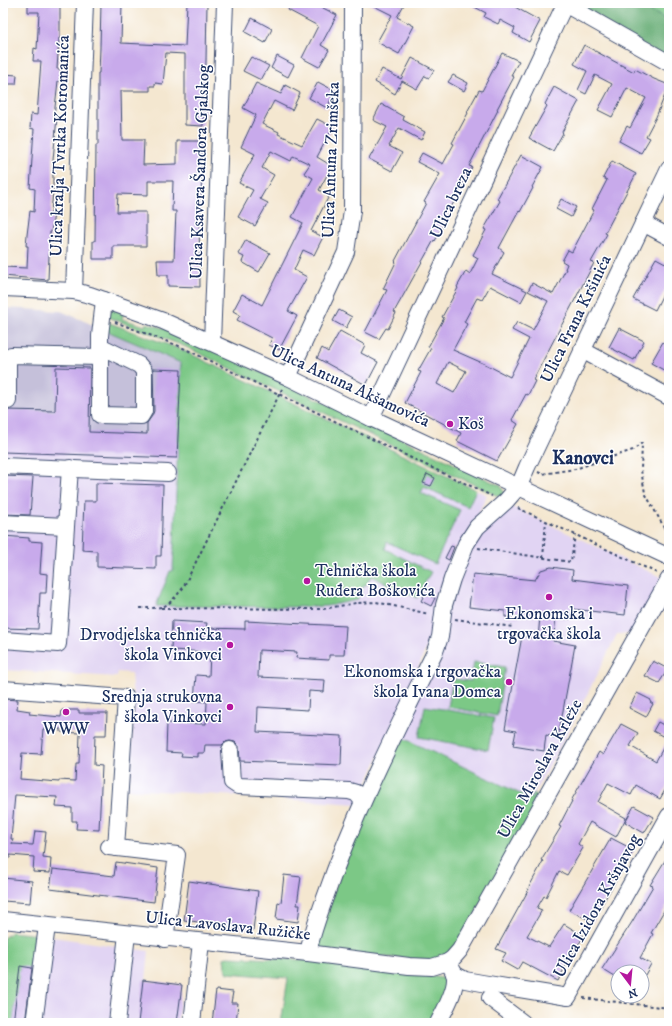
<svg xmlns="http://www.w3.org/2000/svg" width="672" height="1026" viewBox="0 0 672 1026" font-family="'IM FELL DW Pica',serif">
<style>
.built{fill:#e1d4f3}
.industrial{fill:#c5c0da}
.green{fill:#7cc886;stroke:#4c7c72}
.forest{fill:#65ac73;stroke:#406e68}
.building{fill:#c8aaeb;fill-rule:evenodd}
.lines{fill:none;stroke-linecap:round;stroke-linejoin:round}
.minor-casing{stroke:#3c4b6f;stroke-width:18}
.path{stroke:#3c4b6f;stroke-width:2;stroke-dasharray:3 3;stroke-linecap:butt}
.minor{stroke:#fff;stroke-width:16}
.poi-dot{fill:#b5179e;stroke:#fff;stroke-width:1.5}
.labels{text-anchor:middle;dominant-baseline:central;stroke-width:3;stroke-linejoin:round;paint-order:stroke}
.street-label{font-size:17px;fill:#1b2f5e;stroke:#fff}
.poi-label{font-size:17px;fill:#1b2f5e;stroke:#fff;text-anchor:end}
.quarter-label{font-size:19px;font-weight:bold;fill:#1b2f5e;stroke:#fff}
</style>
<rect width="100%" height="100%" fill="#fff"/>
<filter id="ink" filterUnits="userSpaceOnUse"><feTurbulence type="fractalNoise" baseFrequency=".025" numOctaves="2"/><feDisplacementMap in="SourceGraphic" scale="8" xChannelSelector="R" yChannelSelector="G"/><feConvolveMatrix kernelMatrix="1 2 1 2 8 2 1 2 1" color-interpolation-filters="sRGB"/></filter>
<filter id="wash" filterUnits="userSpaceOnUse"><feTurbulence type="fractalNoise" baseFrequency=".012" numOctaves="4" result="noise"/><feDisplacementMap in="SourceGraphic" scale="16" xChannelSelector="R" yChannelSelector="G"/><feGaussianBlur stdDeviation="0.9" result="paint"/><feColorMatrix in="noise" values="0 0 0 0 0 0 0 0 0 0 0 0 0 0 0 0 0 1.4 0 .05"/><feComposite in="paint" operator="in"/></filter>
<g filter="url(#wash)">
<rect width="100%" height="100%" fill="#f4e7d0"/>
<g class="built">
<path d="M181 349 487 495 461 550 451 546 445 558 455 563 433 629 414 679 357 804 129 789 134 708 131 673 118 672 117 677 3 670V452L88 454Z"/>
<path d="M508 505 663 578 632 634H617L575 719 531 799 401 737 472 539Z"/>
<path d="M39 935 149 951 146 980H143L138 1023H13L20 966Z"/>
</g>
<path class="industrial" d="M3 308 61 311 181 363 177 458 3 452Z"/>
<g class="green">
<path d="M636 3H669V21Z"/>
<path d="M113 308 124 312 122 319 145 326 146 323 174 331 501 486 504 493V499L186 347 108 317 109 313Z"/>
<path d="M107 322 180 349 476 490 468 507 424 487 421 493 460 510 435 564 387 542 385 549 431 572 417 598 371 576 366 585H364L357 600 327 606 305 607 156 606 170 571H173L181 363 105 330Z"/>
<path d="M474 662 505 667 497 716 448 707 453 679 471 681Z"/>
<path d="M425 706 494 718 488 750 419 737Z"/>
<path d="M401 737 531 799 534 793 541 798 454 951 431 961 319 951 317 944 340 873 380 777Z"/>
<path d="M12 932 39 935 38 969 20 967 13 1023H3V938Z"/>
<path d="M227 957 305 960 334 964 348 968H379L442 978 449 982 433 1023H281L288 978 228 973 225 967 224 958Z"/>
</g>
<path class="forest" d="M568 3H636L669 21V61Z"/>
<g id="blocks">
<g class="building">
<path d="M28 3H60V39L59 38 57 69H61L60 81H58L54 116 57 117 53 160V190L51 214H54L51 232H50L48 280 3 276V267L27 268 28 246H26L27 235 30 211 34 212 35 189 30 188 34 129 30 128 31 114 37 115 41 61H33L34 48 37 49 39 12H28Z"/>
<path d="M101 3H122L121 43 185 46 187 3H207L205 118H203V126L185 125V54L166 53 163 84 155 83V86H150V91H121L122 140H144L143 165 177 164V141H202L201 211H199L200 287 168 286V275H158L157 260H174L176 211H172L173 181H148V195L118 194 117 212H146V246H113V259H93V241H95L96 145H98V73H99L100 48Z"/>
<path d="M292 3H299L307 7 309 3H313L337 15 321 45 329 50 319 67 302 58 318 26 288 10Z"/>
<path d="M368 3H405L397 17 414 26 399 54 377 42 392 15Z"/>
<path d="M467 3H518L515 7 540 21 529 42 513 33 515 28 500 20 498 24 484 17 486 13Z"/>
<path d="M252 18 272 29 265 43 245 32Z"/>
<path d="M584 45 634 72 635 69 654 79 669 85 656 117 646 136 650 138 641 153 619 141 627 126 630 128 646 98 627 88 612 117 598 110 612 84 595 75 586 94 578 90 587 71 574 64Z"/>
<path d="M502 53 519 61 511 75 514 77 497 109 498 110 469 166 472 167 444 221 445 222 435 241 434 240 408 287 394 312 396 313 388 329 386 328 379 339 365 332 387 290 383 289 396 262 395 261 426 203 424 202 440 174 417 162 422 153 443 164 454 144 452 143 468 113 467 112 479 90 482 91Z"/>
<path d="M277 56 294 65 288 77 271 68Z"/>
<path d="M251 57 269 66 261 80 243 71Z"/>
<path d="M412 58 434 70 429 78 425 76 417 89 402 81 395 94 375 82 382 69 401 79Z"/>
<path d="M4 74 17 75 16 84H4Z"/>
<path d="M453 75 468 83 464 91 448 82Z"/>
<path d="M318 82 335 91 327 108 309 98Z"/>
<path d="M256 83 281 94 285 85 300 93 292 110 274 101 262 124 279 132 278 134 302 145 317 119 333 127 317 157 332 166 319 190 329 196 311 231 323 237 314 255 303 250 294 270 307 277 288 311 297 316 279 350 269 345 272 338 237 320 240 315 233 311 242 294 262 305 303 223 292 217 313 178 304 173 310 164 293 156 291 161 271 151 262 168 274 175 260 199 268 203 255 226 238 217 253 190 239 183 255 154 241 147 256 115 243 108Z"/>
<path d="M554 87 579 101 562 132 563 133 553 151 529 138 547 106 545 104Z"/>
<path d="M381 104 404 117 403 120 425 132 421 140 399 128 389 146 402 153 392 171 369 159 387 127 373 120Z"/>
<path d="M521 155 543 167 532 187 533 188 520 212 519 211 499 248 504 252 492 274 527 291 521 302 490 286 482 300 477 298 464 322 467 324 453 350 487 365 510 377 529 339 512 330 517 322 533 330 548 301 528 291 532 283 553 294 566 269H565L567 264 562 261 568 250 572 252 594 210 592 209 607 180 603 178 612 161 636 174 605 233 607 234 591 262 594 263 533 380 535 381 528 395 526 394 512 420 518 424 497 461 457 441 461 433 405 403 421 372 418 371 431 348 428 347 444 318 442 317 458 288 457 287 466 271 470 274 478 258 473 255 486 230 484 229 500 201 497 199ZM448 362 466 371 454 393 437 384Z"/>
<path d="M561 199 576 207 571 217 556 209Z"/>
<path d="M246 240 270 253 259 272 242 262 244 257 238 254Z"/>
<path d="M656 258 669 265V290L666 288 655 310 633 299Z"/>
<path d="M339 310 352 317 346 328 333 321Z"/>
<path d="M619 328 644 341 634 360 609 347Z"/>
<path d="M340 331 365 345 361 353 378 362 366 385 317 358 322 348 328 352Z"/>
<path d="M663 342 669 346V373L651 363Z"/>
<path d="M56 367 90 368 89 432 147 434V423L152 416 154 411 153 369 181 370 177 458 3 452 5 410 55 411Z"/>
<path d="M427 474 435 478 431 486 423 483Z"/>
<path d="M3 476 33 477 30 515 3 514Z"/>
<path d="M96 483 163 485 161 556H156V569L97 567V551L82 550 84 501H96Z"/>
<path d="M3 536 29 538V541L42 542 40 573 47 574 46 593H40L38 629 3 628Z"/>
<path d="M451 546 454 547 449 560 445 558Z"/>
<path d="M551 567 573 570 572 579 628 586 625 615 572 609 570 619 556 618 553 641 575 645 558 738 546 735 544 751 513 746 516 731 505 729 522 636 538 639 540 616 520 613V617H505V611L469 607 473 574 535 580 541 570Z"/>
<path d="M425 593 435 598 431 606 421 601Z"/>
<path d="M172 621 207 623 206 628 245 629V621L346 626 344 655H329V660L296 658 297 652 259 650 258 677 325 680 324 692 309 691 308 710 258 707 257 732 342 736 341 765 240 761 239 746 235 742 230 741 225 742 222 745H205L204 753H198V757L181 756 182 753 166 752 167 723 206 724 207 702 194 701 196 675 209 676 210 652 171 650Z"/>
<path d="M653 661 668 669 659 683 645 676Z"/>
<path d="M637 693 651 700 650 702 653 704 646 717 629 708Z"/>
<path d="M3 699 18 700 17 709 30 711 29 714 61 717 62 710H79V713H107L106 735H95L94 765 102 766 99 830 76 829 77 821H72V808L56 807 57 797 15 795 11 839H13L12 844 33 845 35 831 46 832 43 857 51 858 50 873 33 872 34 857 10 855V858L3 857ZM43 729H61V732L80 733 79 764H76L75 781 59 780V782L20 779 22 753 41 754Z"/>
<path d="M658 722 669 728V783L660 799 636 785 631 795 608 783 598 802 626 818 616 837 590 822 578 844 583 848 567 875 559 871 546 897 544 896 537 908 542 910 527 936 549 947 564 924 584 936 569 959 558 981 522 962 517 970 501 961 506 953 496 949 529 889H528L543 861 541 860 561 827 559 826 572 801H571L599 752 603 755 621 724 638 733 630 746 656 761 668 739 653 731Z"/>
<path d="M634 806 654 817 644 833 625 822Z"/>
<path d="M611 838 634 850 602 904 593 922 569 910Z"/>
<path d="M669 854V902L651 933 653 934 640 958 651 964 645 975 642 974V972H618V979L602 969 632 922 653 886 650 885Z"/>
<path d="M116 862 158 868 154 902 50 889 53 869 114 876Z"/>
<path d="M284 875 301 877 297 905H300L298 922 276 919 278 902 281 903Z"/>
<path d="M3 878 32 881 30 903 3 901Z"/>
<path d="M189 881 258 891 253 930 184 920Z"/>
<path d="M20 966 32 968 25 1023H13Z"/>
<path d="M143 980 182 985 177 1023H138Z"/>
<path d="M216 990 233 992 231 1003H238L236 1023H212Z"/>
</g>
</g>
</g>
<g filter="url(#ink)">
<use href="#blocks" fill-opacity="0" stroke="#3c4b6f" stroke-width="1"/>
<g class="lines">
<g class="minor-casing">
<g id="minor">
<path d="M563 3 669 63"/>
<path d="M643 223 669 237"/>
<path d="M3 288 74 291 90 295 163 321 288 377 371 418 669 557"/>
<path d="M74 291 85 3"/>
<path d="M212 342 225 3"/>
<path d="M100 346 139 365 144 371V411L141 416 100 415V336L104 300"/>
<path d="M582 350 669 397"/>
<path d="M288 377 346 252 352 211 353 3"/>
<path d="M8 401V358L11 355 100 357"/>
<path d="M371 418 565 4"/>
<path d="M3 466 168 473"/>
<path d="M3 523 66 526"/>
<path d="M3 640 58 644 70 468"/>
<path d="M3 689 126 698 116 848"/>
<path d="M230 750 232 782 238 786 349 791 356 793 362 800"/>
<path d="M109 847 177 855 165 939"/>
<path d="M3 920 308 953 409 966 432 967 448 962"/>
<path d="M308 953C312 933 319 914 326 895 355 811 395 733 434 654L440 637 444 605 452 579 466 544 477 527 506 501 519 486 527 467 669 169"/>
<path d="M454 974 465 980 482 983 568 997 669 816"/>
<path d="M490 998 523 1023"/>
<path d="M34 1023 47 926"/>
<path d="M117 1023 127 934"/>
<path d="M192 1023 201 942"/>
<path d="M438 1023C444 1011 459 987 454 973 452 969 450 965 448 962L453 958 460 950 669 579"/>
</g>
</g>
<g class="path">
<path d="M115 322 179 346 428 466 492 496"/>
<path d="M538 472 542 474 575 469 633 450 642 443 641 470 645 493 665 529 669 531"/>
<path d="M518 508 657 573"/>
<path d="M478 548 571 562 575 535"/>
<path d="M543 558 546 521"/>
<path d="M140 608C167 608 166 608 183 588L282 389"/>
<path d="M161 608 323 609 356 603 376 602 429 614"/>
<path d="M455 619 513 627"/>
<path d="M583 998 669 1008"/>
</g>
<use href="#minor" class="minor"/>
</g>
</g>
<g class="poi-dot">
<circle cx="450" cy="424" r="4"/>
<circle cx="307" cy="581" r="4"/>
<circle cx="549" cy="597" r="4"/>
<circle cx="230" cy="645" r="4"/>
<circle cx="509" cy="682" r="4"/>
<circle cx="230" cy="707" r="4"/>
<circle cx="66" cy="712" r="4"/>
</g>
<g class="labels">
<g class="street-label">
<text transform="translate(60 146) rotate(-88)">Ulica kralja Tvrtka Kotromanića</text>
<text transform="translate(331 160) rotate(-88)">Ulica Antuna Zrimšeka</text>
<text transform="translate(200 172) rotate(-88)">Ulica Ksavera Šandora Gjalskog</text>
<text transform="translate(451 203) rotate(-65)">Ulica breza</text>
<text transform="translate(576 319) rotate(-64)">Ulica Frana Kršinića</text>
<text transform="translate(350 386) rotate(25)">Ulica Antuna Akšamovića</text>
<text transform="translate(540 769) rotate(-61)">Ulica Miroslava Krleže</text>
<text transform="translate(597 906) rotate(-61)">Ulica Izidora Kršnjavog</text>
<text transform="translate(228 926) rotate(6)">Ulica Lavoslava Ružičke</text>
</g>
<g class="poi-label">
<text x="458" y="424" text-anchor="start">Koš</text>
<text x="315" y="571" text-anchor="start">Tehnička škola<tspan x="315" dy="20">Ruđera Boškovića</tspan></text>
<text x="549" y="614" text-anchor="middle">Ekonomska i<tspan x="549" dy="20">trgovačka škola</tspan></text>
<text x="222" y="635">Drvodjelska tehnička<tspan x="222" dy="20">škola Vinkovci</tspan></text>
<text x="501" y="672">Ekonomska i trgovačka<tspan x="501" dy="20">škola Ivana Domca</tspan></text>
<text x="222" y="697">Srednja strukovna<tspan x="222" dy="20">škola Vinkovci</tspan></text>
<text x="66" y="729" text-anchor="middle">WWW</text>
</g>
<g class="quarter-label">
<text x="583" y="458">Kanovci</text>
</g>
</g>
<rect width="672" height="1026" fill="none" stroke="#fff" stroke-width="16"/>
<g transform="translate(630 984) rotate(164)"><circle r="19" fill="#ffffff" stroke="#a4acbf"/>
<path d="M0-3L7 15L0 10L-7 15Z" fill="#b5179e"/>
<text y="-6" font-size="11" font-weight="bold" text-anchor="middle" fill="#1b2f5e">N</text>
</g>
</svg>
